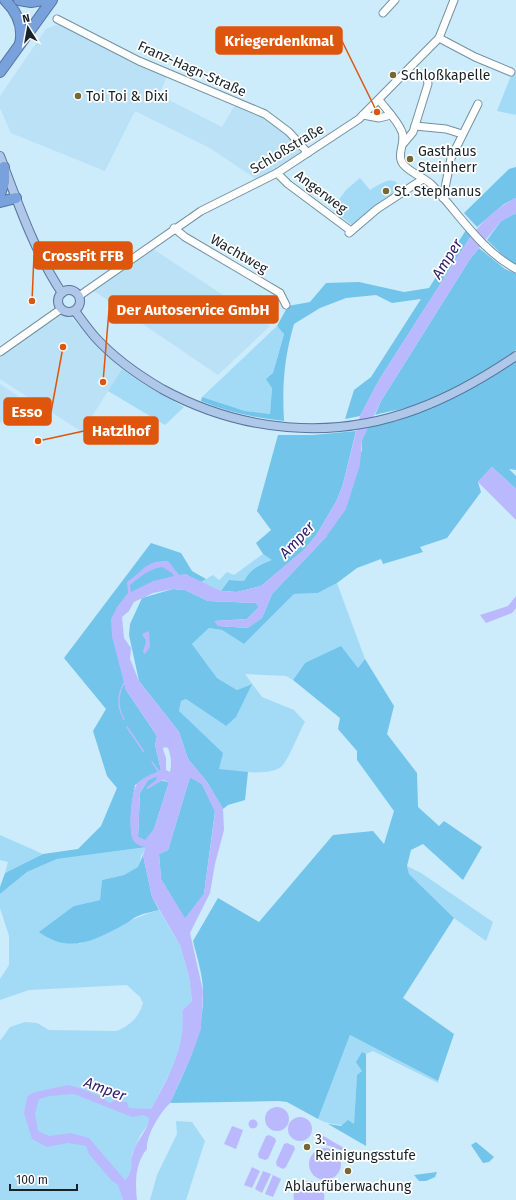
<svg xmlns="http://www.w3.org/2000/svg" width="516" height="1200" viewBox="0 0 516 1200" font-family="'Fira Sans',sans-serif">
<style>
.built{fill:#bae1f5}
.green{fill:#a3dbf7}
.forest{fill:#72c4ea}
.water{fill:#bbb9fe;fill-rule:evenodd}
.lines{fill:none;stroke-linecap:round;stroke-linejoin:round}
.stream{stroke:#bbb9fe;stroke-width:1.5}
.minor-casing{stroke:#7491a0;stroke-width:9}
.major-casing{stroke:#57759d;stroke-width:10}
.highway-casing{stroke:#57759d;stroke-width:12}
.minor{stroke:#fff;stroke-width:7}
.major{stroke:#afc7e9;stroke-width:8}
.highway{stroke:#79a1db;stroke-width:10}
.poi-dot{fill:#776735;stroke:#fff;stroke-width:1.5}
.labels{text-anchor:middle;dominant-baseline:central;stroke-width:3.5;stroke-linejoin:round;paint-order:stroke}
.street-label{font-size:14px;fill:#172329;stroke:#fff}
.poi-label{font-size:14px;fill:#172329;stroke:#fff;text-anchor:start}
.water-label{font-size:15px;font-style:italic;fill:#30216e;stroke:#fff}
.leader{fill:none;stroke:#de560d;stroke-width:1.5}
.callout-dot{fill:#de560d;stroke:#fff;stroke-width:1.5}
.callout{fill:#de560d;stroke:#de560d;stroke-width:1.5}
.callout-label{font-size:15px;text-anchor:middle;font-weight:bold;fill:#fff}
</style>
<rect width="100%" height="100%" fill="#ccebfb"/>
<g class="built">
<path d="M58 24 167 76 159 95 222 127 235 105 264 117 285 130 300 147 299 155 276 170 256 179 210 148 135 111 105 171 11 133 0 108V96L46 29Z"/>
<path d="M153 249 270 326 218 375 94 291Z"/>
<path d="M59 314 72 318 95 343 122 369 82 432 0 379V355Z"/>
<path d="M0 384 18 396 0 423Z"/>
</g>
<g class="green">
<path d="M516 70V115L497 111 512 73Z"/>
<path d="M360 178 370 190C382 183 396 172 401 192L367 212 353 226 332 209 346 190Z"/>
<path d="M277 326 284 333 273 373 270 414 245 411 202 397Z"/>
<path d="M122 369 142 383 184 407 165 425 108 391Z"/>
<path d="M263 554 273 560C259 564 251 568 244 581L229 580 221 591 201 582 213 575 219 580 227 572 234 575Z"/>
<path d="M337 583 365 659 358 668 305 663 293 680 286 676 245 674 262 697 294 710 305 722C299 732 289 759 282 766 271 777 233 771 219 769L179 711 181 701 186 699 226 726 251 684 237 690 217 678 192 644 209 628 222 630 244 644 294 594 318 593Z"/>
<path d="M0 835 43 854 5 873 8 862 0 860Z"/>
<path d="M147 847 141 856 139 867 124 875 102 880 100 900 74 906 79 944C106 933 131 918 159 910L180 945 189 977 192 1002 182 1011 183 1025 181 1043 174 1065 151 1109 149 1123 140 1136 132 1154 131 1172 125 1180 121 1190 123 1200H0V1041L10 1027 25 1022 37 1023 49 1030 116 1031C130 1026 139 1017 143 1003L140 997 127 985 29 990 0 1000V979L9 965V936L0 908V894L27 872 57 859Z"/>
<path d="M407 866 421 873 493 922 486 941 454 918 409 874Z"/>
<path d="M350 1035 438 1081V1083L373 1051 366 1054 363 1053 362 1071 357 1075 354 1124C340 1126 330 1125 318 1119Z"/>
<path d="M176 1121 192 1122 205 1141 186 1200H150L157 1175 177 1134Z"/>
</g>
<g class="forest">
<path d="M516 167V198L504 204 477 227 464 213 509 169Z"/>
<path d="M516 213V265L511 263 487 240 501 221Z"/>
<path d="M466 230 471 236 379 380 360 416 345 419 354 390 371 377 421 299 392 303 376 295 346 298 320 308 294 324C284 358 282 386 284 421 255 418 228 412 201 401L202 397 245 411 270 414 272 388 266 379 273 373 284 334 277 326 288 306 310 302 326 283 359 282 404 292 429 288Z"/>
<path d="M479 248 505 269 516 274V350C486 372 455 391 419 404 405 409 390 411 375 415L381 401 470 259Z"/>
<path d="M516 360V470L509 469 516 476V489L492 467 478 482 481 492 447 538 420 547 423 552 383 564 381 559 357 568 337 583 318 593 294 594 244 644 222 630 209 628 192 644 217 678 237 690 252 684 236 717 226 726 186 699 181 701 179 711 223 753 219 769 248 772 245 800 228 805 223 809 207 782 188 759 179 732 139 681 129 635 130 624 142 598 173 589 185 590 208 601 256 603 259 607 247 619 215 621 219 626 247 628 262 618 272 594 326 537 362 450V440L368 427 397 421 421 411Z"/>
<path d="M356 431 343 484 337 500 317 534 304 550 261 586 237 592 221 591 229 580 244 581C251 568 259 565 272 560L263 554 256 543 271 530 257 511 278 435H313Z"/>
<path d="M151 543 181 553 192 571 206 579 201 582 185 574 117 607 122 673 126 690 157 736 155 745 161 770 135 785C132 801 129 820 132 836L147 847 57 859 27 872 0 894V887L5 873 43 854 78 849 101 826 117 788 107 776 93 731 106 709 64 658Z"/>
<path d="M341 646 358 668 365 659 394 706 387 734 417 773 418 807 439 826 444 821 482 847 463 880 423 844 411 850 407 866 409 874 454 918 403 998 454 1034 438 1081 350 1035 318 1119 287 1102 279 1101 170 1103C187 1066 204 1034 203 992 203 976 197 957 193 941L218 898 259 922 333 835 373 831 384 844 394 811 357 760V751L338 729 340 718 293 680 305 663Z"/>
<path d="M157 776V780L169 782 154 829 146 841 138 837 140 793 148 780Z"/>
<path d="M190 777 202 784 215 811 204 894 185 919 161 879 159 854 168 850Z"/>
<path d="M143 855 152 897 159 910C152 912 144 913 138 916 133 918 129 922 125 924 94 941 69 954 39 932L74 906 100 900 102 880 124 875 138 867Z"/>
<path d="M362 1052 366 1054V1146L328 1124 341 1126 348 1120 354 1124 357 1075 362 1071 356 1062Z"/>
<path d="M476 1142 494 1157 489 1162 483 1163 471 1145Z"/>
<path d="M437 1172 435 1177 426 1181H419L414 1175Z"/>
</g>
<g class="water">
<path d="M516 198V213L501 221 470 259 381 401 362 440 360 465 346 509 326 537 272 594 262 618 248 628 218 626 214 621 247 619 259 607 256 603 208 601 185 590 173 589 153 593 134 602 129 611 122 617 124 638 131 648 130 659 139 681 179 732 188 759 207 782 223 809 224 830 215 864 210 893 190 933 203 991 201 1029 193 1052 170 1103C160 1113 146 1135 147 1149 135 1163 135 1183 137 1200H123L118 1185 111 1180 89 1154 86 1146 68 1143 47 1147 32 1139 24 1113 27 1097 32 1093 67 1085 77 1087 105 1098V1100L110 1103 115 1100 127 1102 129 1108 151 1109C168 1078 186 1048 182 1011L192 1001 189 977 180 945 152 897 143 855 146 847C141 846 136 845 133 840 128 831 131 792 137 784 142 777 153 774 161 770L155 745 157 736 126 690 112 637 111 619 117 607 128 593 127 582C144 571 145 560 168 561L179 575 185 574 221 591 237 592 261 586 304 550 317 534 337 500 343 484 360 416 379 380 471 236C484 220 497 207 516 198ZM162 567 172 573 174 576 153 581 131 592 130 585C141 576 149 569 162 567ZM164 747 168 748C171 756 172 764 170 772L166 770V758L163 749ZM157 776 156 780 146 788 148 789 163 780 169 782 154 829 145 840 138 837 140 793 148 780ZM190 777 202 784 215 812 204 894 185 918 161 879 159 854 168 850ZM74 1094 132 1117 144 1115 149 1118C149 1129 136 1141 133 1153 128 1166 136 1167 125 1180L89 1138 71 1133 49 1136 38 1131 35 1114 39 1099 50 1096Z"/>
<path d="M492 467 516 489V520L478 482Z"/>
<path d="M516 596V608L512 613 486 623 480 615 508 606Z"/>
<path d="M149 631 150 647 145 654 143 652 146 641 142 634Z"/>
<circle cx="277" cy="1119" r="12"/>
<circle cx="300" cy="1129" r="12"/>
<circle cx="253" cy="1124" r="4.5"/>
<path d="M232 1126 243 1130 236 1149 224 1144Z"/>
<path d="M320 1134 344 1148V1151C335 1149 329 1144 319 1144L317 1140Z"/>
<path d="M269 1135 275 1138 276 1141 268 1159 265 1160 259 1158 258 1154 266 1136Z"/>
<path d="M287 1143 294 1146 295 1149 286 1167 283 1169 277 1166 276 1162 284 1144Z"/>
<circle cx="325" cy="1164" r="16"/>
<path d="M252 1167 260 1171 252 1188 244 1185Z"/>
<path d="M263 1171 271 1174 262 1193 255 1189Z"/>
<path d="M273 1175 281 1179 273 1197 265 1194Z"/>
<path d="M305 1181C318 1180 326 1188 324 1200H294C292 1190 297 1184 305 1181Z"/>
</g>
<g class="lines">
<g class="stream">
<path d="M124 719C116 705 118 694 125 681"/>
<path d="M127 727 144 752"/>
<path d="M152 762 159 772"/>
</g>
<g class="minor-casing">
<g id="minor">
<path d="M383 13 395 0"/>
<path d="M57 19 139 61 265 114 289 132 308 153"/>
<path d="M439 38 475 57 511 72"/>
<path d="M379 100C386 109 398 121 402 132 406 143 396 154 403 164 411 174 425 177 433 186 459 214 481 250 516 269"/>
<path d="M363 115 379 118 391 115"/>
<path d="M415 126 446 129 462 134"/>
<path d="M403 144 413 132 428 84 427 78"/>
<path d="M277 173 288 184 351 231"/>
<path d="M443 198 451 158 478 104"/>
<path d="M174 228 185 237 280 293 286 305"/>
<path d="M349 233 377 209 423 179"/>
<path d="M79 296 201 211 277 173 359 119 439 38 454 0"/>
<path d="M0 352 61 309"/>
</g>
</g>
<g class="major-casing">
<g id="major">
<path d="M0 156C18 203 34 251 62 293"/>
<circle cx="69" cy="301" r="11"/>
<path d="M75 311C81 319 88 329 95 337 114 358 138 375 162 389 241 432 332 441 417 409 452 396 485 377 516 356"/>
</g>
</g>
<g class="highway-casing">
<g id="highway">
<path d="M5 0C17 12 24 27 20 44"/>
<path d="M19 0 31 2 43 0"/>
<path d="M0 72 52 0"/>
<path d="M0 194 4 182V167"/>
<path d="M0 202 16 198"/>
</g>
</g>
<use href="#minor" class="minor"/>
<use href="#major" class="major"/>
<use href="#highway" class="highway"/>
</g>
<g class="poi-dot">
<circle cx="393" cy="75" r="4"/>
<circle cx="78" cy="96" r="4"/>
<circle cx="410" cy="159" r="4"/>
<circle cx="386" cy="191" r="4"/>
<circle cx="307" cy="1147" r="4"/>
<circle cx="348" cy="1171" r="4"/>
</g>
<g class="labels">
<g class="street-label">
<text transform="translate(192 69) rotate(24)">Franz-Hagn-Straße</text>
<text transform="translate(287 149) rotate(-31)">Schloßstraße</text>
<text transform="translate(321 192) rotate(37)">Angerweg</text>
<text transform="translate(239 254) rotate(30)">Wachtweg</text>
</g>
<g class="poi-label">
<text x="401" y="75">Schloßkapelle</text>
<text x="86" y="96">Toi Toi &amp; Dixi</text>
<text x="418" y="151">Gasthaus<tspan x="418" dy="16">Steinherr</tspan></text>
<text x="394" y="191">St. Stephanus</text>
<text x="315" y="1139">3.<tspan x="315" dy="16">Reinigungsstufe</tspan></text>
<text x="348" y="1186" text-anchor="middle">Ablaufüberwachung</text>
</g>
<g class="water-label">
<text transform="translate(447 259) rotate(-58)">Amper</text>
<text transform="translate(297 540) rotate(-47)">Amper</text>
<text transform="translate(105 1089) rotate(20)">Amper</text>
</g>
</g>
<path class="leader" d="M377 112L342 41M32 301L34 255M103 382L109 310M63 347L51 412M38 441L84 431"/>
<g class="callout-dot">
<circle cx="377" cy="112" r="4"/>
<circle cx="32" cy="301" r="4"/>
<circle cx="103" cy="382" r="4"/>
<circle cx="63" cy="347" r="4"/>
<circle cx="38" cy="441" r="4"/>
</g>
<g class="callout">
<rect x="216" y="27" width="126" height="27" rx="4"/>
<rect x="34" y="242" width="98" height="27" rx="4"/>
<rect x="109" y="296" width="169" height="27" rx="4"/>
<rect x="4" y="398" width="47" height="27" rx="4"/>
<rect x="84" y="417" width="74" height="27" rx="4"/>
</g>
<g class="callout-label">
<text x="279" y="46">Kriegerdenkmal</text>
<text x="83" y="261">CrossFit FFB</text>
<text x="193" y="315">Der Autoservice GmbH</text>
<text x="27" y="417">Esso</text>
<text x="121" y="436">Hatzlhof</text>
</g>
<g transform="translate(28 28) rotate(349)" stroke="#ffffff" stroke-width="3" paint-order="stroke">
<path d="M0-3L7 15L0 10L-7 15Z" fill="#172329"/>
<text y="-6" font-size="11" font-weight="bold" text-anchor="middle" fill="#172329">N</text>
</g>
<path d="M10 1184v6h67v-6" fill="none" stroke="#172329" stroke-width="2"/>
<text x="16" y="1184" font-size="12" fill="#172329" stroke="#ffffff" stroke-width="3" paint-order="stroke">100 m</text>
</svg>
